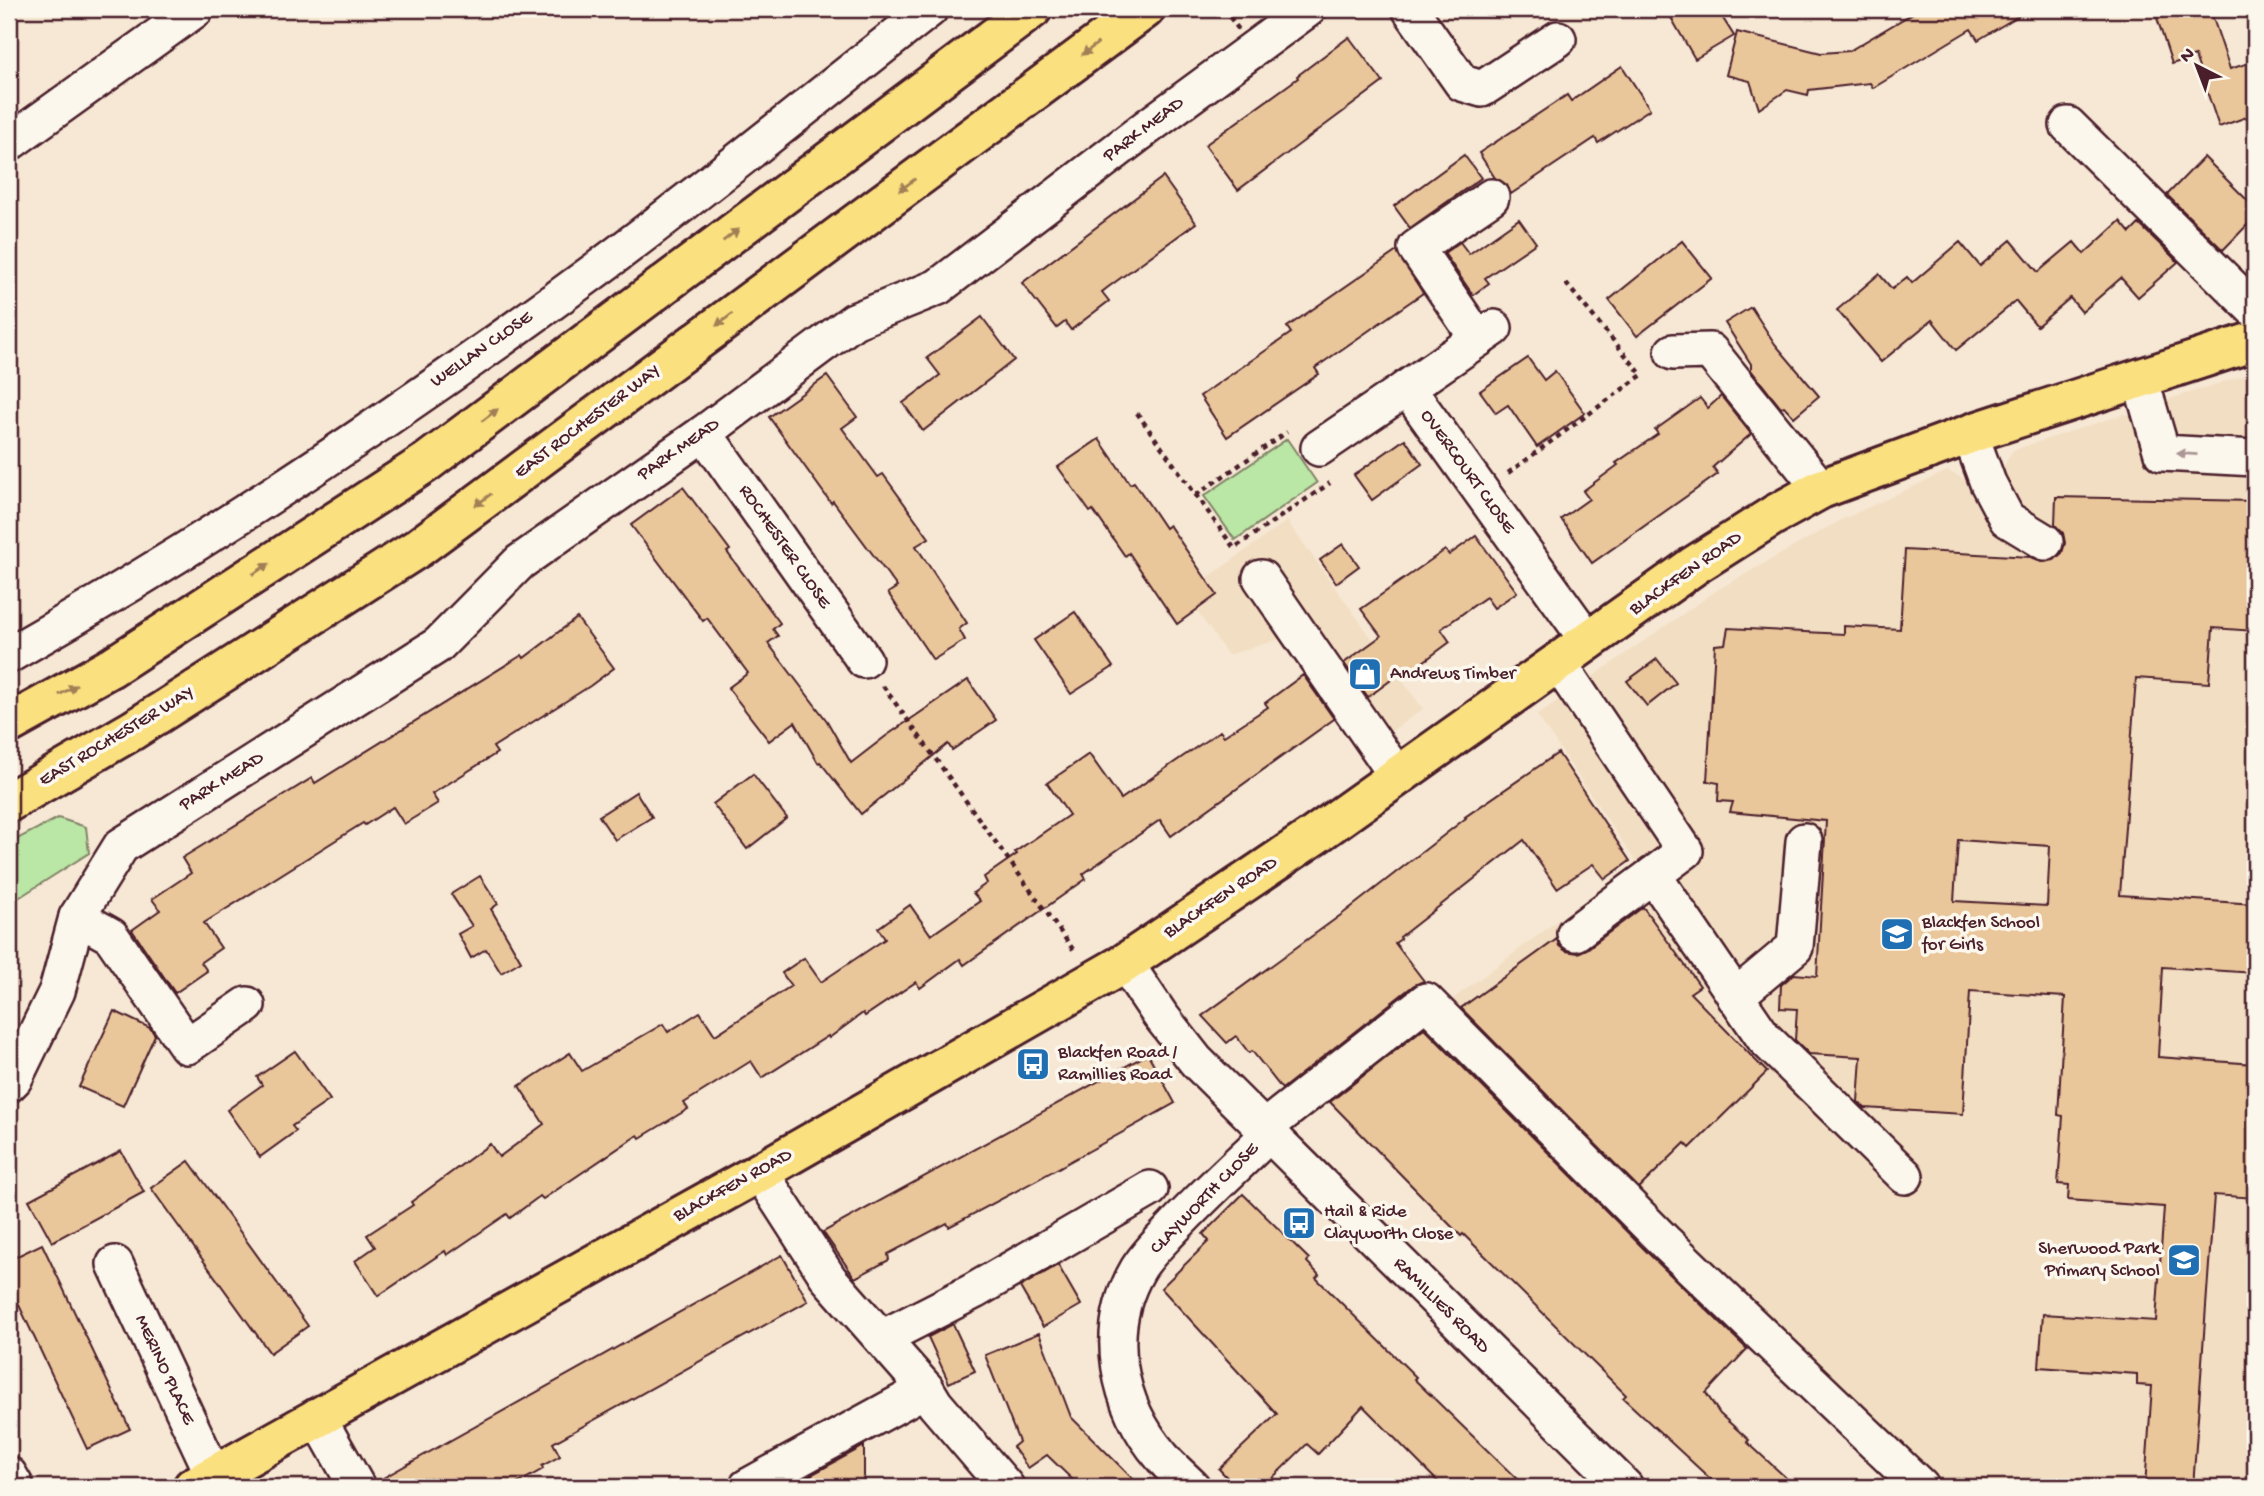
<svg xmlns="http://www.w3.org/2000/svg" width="2264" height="1496" viewBox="0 0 2264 1496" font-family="'Gochi Hand',sans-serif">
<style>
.built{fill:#f2dec3}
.green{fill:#bae7a5;stroke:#828368;stroke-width:2}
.building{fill:#eac69b;stroke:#4a1f2b;stroke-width:2;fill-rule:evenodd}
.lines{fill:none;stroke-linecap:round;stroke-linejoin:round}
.minor-casing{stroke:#4a1f2b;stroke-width:40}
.major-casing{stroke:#4a1f2b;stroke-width:44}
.highway-casing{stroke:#4a1f2b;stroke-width:44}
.path{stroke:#4a1f2b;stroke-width:4.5;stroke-dasharray:5 5;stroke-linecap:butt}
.minor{stroke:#fbf7ec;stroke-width:35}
.major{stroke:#fbe080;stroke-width:38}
.highway{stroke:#fbe080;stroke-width:38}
.path-bridge{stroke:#4a1f2b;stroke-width:4.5;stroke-dasharray:5 5;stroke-linecap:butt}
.oneway{fill:#a28056}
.oneway2{fill:#ab9695}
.labels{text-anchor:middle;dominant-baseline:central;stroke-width:7;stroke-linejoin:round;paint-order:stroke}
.street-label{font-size:19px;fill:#4a1f2b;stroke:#fbf7ec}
.poi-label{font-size:19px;fill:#4a1f2b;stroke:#fbf7ec;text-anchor:start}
</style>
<rect width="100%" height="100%" fill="#f6e8d4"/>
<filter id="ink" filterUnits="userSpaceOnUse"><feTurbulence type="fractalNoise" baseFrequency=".0143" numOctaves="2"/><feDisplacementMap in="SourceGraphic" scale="14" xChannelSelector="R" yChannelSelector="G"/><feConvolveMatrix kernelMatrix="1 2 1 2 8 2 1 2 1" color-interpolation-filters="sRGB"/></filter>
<g filter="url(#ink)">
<g class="built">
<path d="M2255 372V1487H1938L1634 1201 1442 1007 1636 862 1537 715 1719 589 1841 520 1947 471 1980 486 1997 479 2013 450 2125 414 2143 419 2160 414 2170 399Z"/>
<path d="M1287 521 1423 709 1367 748 1289 636 1228 655 1185 594Z"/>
</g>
<g class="green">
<path d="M1287 439 1317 483 1235 540 1204 496Z"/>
<path d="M58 818 86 827 89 853 9 904V843Z"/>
</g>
<g class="building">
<path d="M1666 9H1717L1734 36 1695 59Z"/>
<path d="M1920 9H2030L1978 40 1971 29 1873 88 1870 83 1852 85 1809 90 1808 95 1787 90 1759 109 1750 81 1726 75 1737 32 1821 53 1849 51Z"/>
<path d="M2176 9H2210L2230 69 2255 61V114L2219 127 2195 56 2172 64 2156 15Z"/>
<path d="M1349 37 1383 82 1238 190 1205 145 1298 78 1297 76Z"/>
<path d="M1622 66 1650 109 1598 143 1595 138 1511 194 1507 185 1495 178 1479 153 1567 95 1571 101Z"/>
<path d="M1464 155 1481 178 1410 228 1394 206Z"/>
<path d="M2204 157 2255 208V217L2223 250 2167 195Z"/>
<path d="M1163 177 1196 223 1107 288 1102 292 1109 301 1071 330 1065 322 1057 328 1022 283Z"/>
<path d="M1519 219 1536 243 1485 278 1489 283 1473 295 1444 253 1460 242 1469 254Z"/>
<path d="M2120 221 2130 233 2139 224 2178 262 2138 297 2121 278 2082 312 2070 298 2037 326 2016 301 1956 350 1932 320 1881 362 1837 310 1879 274 1892 289 1907 277 1912 283 1960 242 1980 266 2011 240 2038 272 2074 242 2084 254Z"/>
<path d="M1682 241 1712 278 1637 336 1609 300Z"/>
<path d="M1397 251 1423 293 1315 368 1319 374 1227 437 1200 396 1291 333 1287 327Z"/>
<path d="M1751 307 1775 344 1819 396 1794 417 1784 406 1781 408 1751 370V364L1725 323Z"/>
<path d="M982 317 1014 360 923 431 903 403 940 375 927 358Z"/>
<path d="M1528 358 1544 380 1555 371 1585 413 1537 447 1508 405 1496 413 1480 391Z"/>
<path d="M827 376 857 417 842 428 878 477 883 474 929 538 916 546 967 623 959 629 965 640 933 660 888 593 897 587 833 501 831 503 769 417Z"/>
<path d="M1721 396 1751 434 1713 467 1718 474 1592 563 1561 519 1589 499 1583 491 1618 465 1616 463 1658 434 1655 430 1700 398 1708 408Z"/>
<path d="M1099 439 1130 484 1134 482 1165 528 1169 525 1217 595 1177 624 1129 553 1125 556 1093 510 1090 512 1058 467Z"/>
<path d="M1405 439 1422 464 1372 500 1354 475Z"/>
<path d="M683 487 730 550 727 552 780 623 773 629 778 636 768 643 827 721 851 763 886 736 968 680 996 720 952 750 948 744 861 814 820 762 818 763 795 722 769 741 728 688 748 673 707 618 703 621 631 525Z"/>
<path d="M2056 497 2255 501V631L2213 628 2209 683 2136 678 2120 895 2255 904V973L2163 967 2158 1057 2255 1064V1198L2214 1195 2193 1487H2145L2152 1386 2137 1385V1374L2039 1367 2043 1314 2156 1321 2164 1207 2068 1200 2069 1185 2058 1184 2063 1116 2058 1115 2065 997 1970 991 1963 1114 1865 1108 1858 1102 1861 1057 1809 1054 1795 1040 1797 1009 1780 1008 1781 985 1794 974 1817 976 1826 821 1730 812 1733 802 1718 801 1719 783 1707 781 1715 645 1725 644 1728 628 1844 634V626L1900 629 1905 550 2031 557 2044 562 2054 560 2062 553 2065 543 2063 533 2055 525ZM1958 840 2050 846 2047 906 1954 901Z"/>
<path d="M1476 536 1517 592 1494 608 1486 597 1441 629 1450 642 1408 673 1406 669 1368 697 1344 663 1381 636 1361 609 1445 550 1449 555Z"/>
<path d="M1343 544 1359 566 1336 583 1320 560Z"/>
<path d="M1075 612 1113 667 1071 694 1034 640Z"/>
<path d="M577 618 614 668 590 686 493 747 497 753 432 794 438 803 404 824 393 807 365 825 363 823 204 923 221 948 201 962 207 971 175 993 132 930 160 910 152 899 191 873 182 858 312 778 315 783 522 655 524 658Z"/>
<path d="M1657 659 1676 683 1647 706 1627 681Z"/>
<path d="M1303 675 1334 719 1171 836 1160 820 1083 874 1086 879 964 965 960 959 920 988 916 982 865 1016 863 1013 829 1038 828 1036 762 1078 751 1061 684 1103 688 1109 640 1138 638 1135 543 1199 540 1196 510 1218 507 1214 447 1255 445 1251 378 1296 355 1261 375 1247 367 1235 413 1205 411 1202 490 1144 499 1157 544 1124 519 1086 570 1053 582 1071 663 1024 668 1032 700 1012 715 1035 791 986 782 973 804 958 821 982 885 939 878 928 910 905 931 935 980 901 973 893 987 883 984 877 1017 854 1015 852 1069 815 1047 783 1089 754 1121 799 1220 731 1224 736 1268 707 1265 703Z"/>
<path d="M1558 753 1630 861 1605 879 1593 864 1557 888 1524 840 1400 937 1401 939 1395 943 1424 981 1414 985 1282 1089 1252 1051 1249 1053 1236 1036 1227 1043 1202 1016 1345 912 1466 818 1465 817Z"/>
<path d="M753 774 787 818 747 849 713 804Z"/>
<path d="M636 792 652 817 615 840 599 816Z"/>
<path d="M480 876 498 904 491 909 521 961 501 973 486 949 471 958 458 934 472 926 451 894Z"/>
<path d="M1643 907 1700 986 1690 993 1767 1072 1690 1148 1685 1143 1639 1188 1461 1008 1557 939 1559 946 1566 951 1578 953 1587 949Z"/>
<path d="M114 1011 150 1028 155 1035 123 1106 79 1087Z"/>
<path d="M1424 1028 1652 1257 1747 1349 1706 1393 1720 1414 1749 1440 1747 1442 1796 1487H1719L1623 1398 1626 1395 1463 1234 1461 1236 1330 1102Z"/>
<path d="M295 1051 330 1100 292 1126 296 1131 260 1157 227 1110 262 1085 257 1077Z"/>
<path d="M1148 1054 1175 1103 1035 1181 949 1227 947 1223 888 1254 889 1260 855 1278 823 1232Z"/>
<path d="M121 1151 144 1192 52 1242 29 1200Z"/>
<path d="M189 1161 308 1326 270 1353 151 1188Z"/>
<path d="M1243 1194 1309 1259 1307 1262 1319 1275 1316 1278 1416 1377 1414 1379 1525 1487H1443L1363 1406 1318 1454 1307 1444 1263 1487H1236L1219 1469 1277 1414 1161 1288 1209 1241 1203 1234Z"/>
<path d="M42 1244 130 1429 87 1449 9 1284V1260Z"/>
<path d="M782 1255 808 1301 553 1443 560 1456 542 1466 543 1469 511 1487H377L376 1482Z"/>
<path d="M1058 1265 1081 1305 1043 1327 1020 1287Z"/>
<path d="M953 1324 975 1371 949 1383 928 1337Z"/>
<path d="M1039 1333 1071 1417 1141 1487H1080L1047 1455 1028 1468 1013 1447 1019 1442 985 1355Z"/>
<path d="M864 1446V1486L814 1485 809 1476Z"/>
</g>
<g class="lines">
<g class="minor-casing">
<g id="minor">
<path d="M1410 9 1462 83 1482 89 1558 39"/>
<path d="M2068 125 2255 310"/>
<path d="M9 143 196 9"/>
<path d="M1478 339 1416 248 1491 197"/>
<path d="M1673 352 1710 351 1821 489"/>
<path d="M2140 378 2162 453 2255 458"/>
<path d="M1407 388 1494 328"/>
<path d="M704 433 864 660"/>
<path d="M1970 434 1988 483 2007 519 2045 542"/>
<path d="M1319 448 1407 388 1589 642"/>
<path d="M1261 578 1398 777"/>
<path d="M9 655C212 540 412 406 600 267 712 184 820 95 930 9"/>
<path d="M1559 664 1685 851 1575 933"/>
<path d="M1653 875 1764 1038 1905 1176"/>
<path d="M77 917 111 936 187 1046 247 1005"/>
<path d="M1125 963 1160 1015 1196 1061 1625 1487"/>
<path d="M1735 997 1795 947 1804 841"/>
<path d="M9 1084 14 1079 57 991 77 917 121 846 438 645 520 562 704 433 854 321 938 287 1146 128 1308 9"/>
<path d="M1263 1129 1426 1001 1666 1243 1921 1487"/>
<path d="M760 1172 829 1279 926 1389 935 1404 1006 1487"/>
<path d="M115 1264 214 1476"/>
<path d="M882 1338 974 1291 1150 1189"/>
<path d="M317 1416 357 1487"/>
<path d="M9 1475 16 1487"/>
<path d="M747 1487 926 1389"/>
<path d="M1192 1487C1182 1477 1171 1468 1162 1457 1117 1405 1102 1330 1138 1269 1147 1254 1161 1241 1173 1228 1203 1196 1236 1166 1268 1135"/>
</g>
</g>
<g class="major-casing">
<path id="major" d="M193 1487 760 1172 1125 963 1315 835 1695 565 1774 515 1821 489 1978 431 2255 341"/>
</g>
<g class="highway-casing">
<g id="highway">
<path d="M9 724 110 668 427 462 1032 9"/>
<path d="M9 802 133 730 418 548 1145 9"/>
</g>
</g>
<g class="path">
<path d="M1137 413 1234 548 1330 483"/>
<path d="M1508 473 1642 375 1563 280"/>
<path d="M1196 495 1287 432"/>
<path d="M883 686 1075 952"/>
</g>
<use href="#minor" class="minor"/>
<use href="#major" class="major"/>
<use href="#highway" class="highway"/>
<path class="path-bridge" d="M1224 9 1242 34"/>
</g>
<defs><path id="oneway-solid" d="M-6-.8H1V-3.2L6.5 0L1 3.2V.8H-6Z" transform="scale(1.75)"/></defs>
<g class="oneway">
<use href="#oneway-solid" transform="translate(1090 49) rotate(143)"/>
<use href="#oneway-solid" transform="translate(907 185) rotate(143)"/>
<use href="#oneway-solid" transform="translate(731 235) rotate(-37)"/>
<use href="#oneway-solid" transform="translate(724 320) rotate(143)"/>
<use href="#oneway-solid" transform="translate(490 415) rotate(-37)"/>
<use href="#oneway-solid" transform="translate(483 500) rotate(143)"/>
<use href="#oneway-solid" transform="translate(261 569) rotate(-33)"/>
<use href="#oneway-solid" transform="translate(68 690) rotate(-29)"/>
</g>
<use class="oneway2" href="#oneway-solid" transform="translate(2187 454) rotate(-177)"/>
</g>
<defs>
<g id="shop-square" transform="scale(1.75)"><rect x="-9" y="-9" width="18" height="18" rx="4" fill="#1f6fb2" stroke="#fbf7ec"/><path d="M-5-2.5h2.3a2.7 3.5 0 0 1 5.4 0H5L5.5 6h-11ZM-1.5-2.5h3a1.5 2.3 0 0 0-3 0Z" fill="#fff"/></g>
<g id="school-square" transform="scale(1.75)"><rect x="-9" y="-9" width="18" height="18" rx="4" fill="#1f6fb2" stroke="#fbf7ec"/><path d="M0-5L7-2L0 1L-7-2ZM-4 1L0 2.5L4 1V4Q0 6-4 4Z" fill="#fff"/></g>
<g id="bus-square" transform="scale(1.75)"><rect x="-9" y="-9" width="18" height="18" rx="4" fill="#1f6fb2" stroke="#fbf7ec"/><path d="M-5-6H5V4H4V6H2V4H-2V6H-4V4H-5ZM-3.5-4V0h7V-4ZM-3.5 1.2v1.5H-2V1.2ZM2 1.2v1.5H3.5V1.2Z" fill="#fff"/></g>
</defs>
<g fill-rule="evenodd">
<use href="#shop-square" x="1365" y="674"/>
<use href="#school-square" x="1897" y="934"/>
<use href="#bus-square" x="1033" y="1064"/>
<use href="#bus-square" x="1299" y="1223"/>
<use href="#school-square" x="2184" y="1260"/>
</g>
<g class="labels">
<g class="street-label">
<text transform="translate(1144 130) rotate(-37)">PARK MEAD</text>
<text transform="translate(482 350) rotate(-35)">WELLAN CLOSE</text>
<text transform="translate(588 422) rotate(-37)">EAST ROCHESTER WAY</text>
<text transform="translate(679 450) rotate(-35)">PARK MEAD</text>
<text transform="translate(1467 472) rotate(54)">OVERCOURT CLOSE</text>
<text transform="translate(784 547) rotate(55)">ROCHESTER CLOSE</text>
<text transform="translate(1686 574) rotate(-35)">BLACKFEN ROAD</text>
<text transform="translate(117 737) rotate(-31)">EAST ROCHESTER WAY</text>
<text transform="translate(222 782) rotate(-32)">PARK MEAD</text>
<text transform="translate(1221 898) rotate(-34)">BLACKFEN ROAD</text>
<text transform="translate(733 1186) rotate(-29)">BLACKFEN ROAD</text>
<text transform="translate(1205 1199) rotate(-46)">CLAYWORTH CLOSE</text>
<text transform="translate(1441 1306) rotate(45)">RAMILLIES ROAD</text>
<text transform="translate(164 1370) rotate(65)">MERINO PLACE</text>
</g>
<g class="poi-label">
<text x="1390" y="674">Andrews Timber</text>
<text x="1922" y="923">Blackfen School<tspan x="1922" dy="22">for Girls</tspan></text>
<text x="1058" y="1053">Blackfen Road /<tspan x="1058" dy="22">Ramillies Road</tspan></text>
<text x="1324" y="1212">Hail &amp; Ride<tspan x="1324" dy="22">Clayworth Close</tspan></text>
<text x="2160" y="1249" text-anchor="end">Sherwood Park<tspan x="2160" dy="22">Primary School</tspan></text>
</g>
</g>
<rect width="2264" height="1496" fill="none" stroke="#fbf7ec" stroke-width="35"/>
<rect x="18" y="18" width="2229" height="1461" fill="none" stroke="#4a1f2b" stroke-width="2.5" filter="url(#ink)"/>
<g transform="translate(2197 66) rotate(318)" stroke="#fbf7ec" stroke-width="5" paint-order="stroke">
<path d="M0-5L12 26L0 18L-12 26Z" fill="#4a1f2b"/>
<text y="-10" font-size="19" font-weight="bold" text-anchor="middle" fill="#4a1f2b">N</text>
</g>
</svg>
